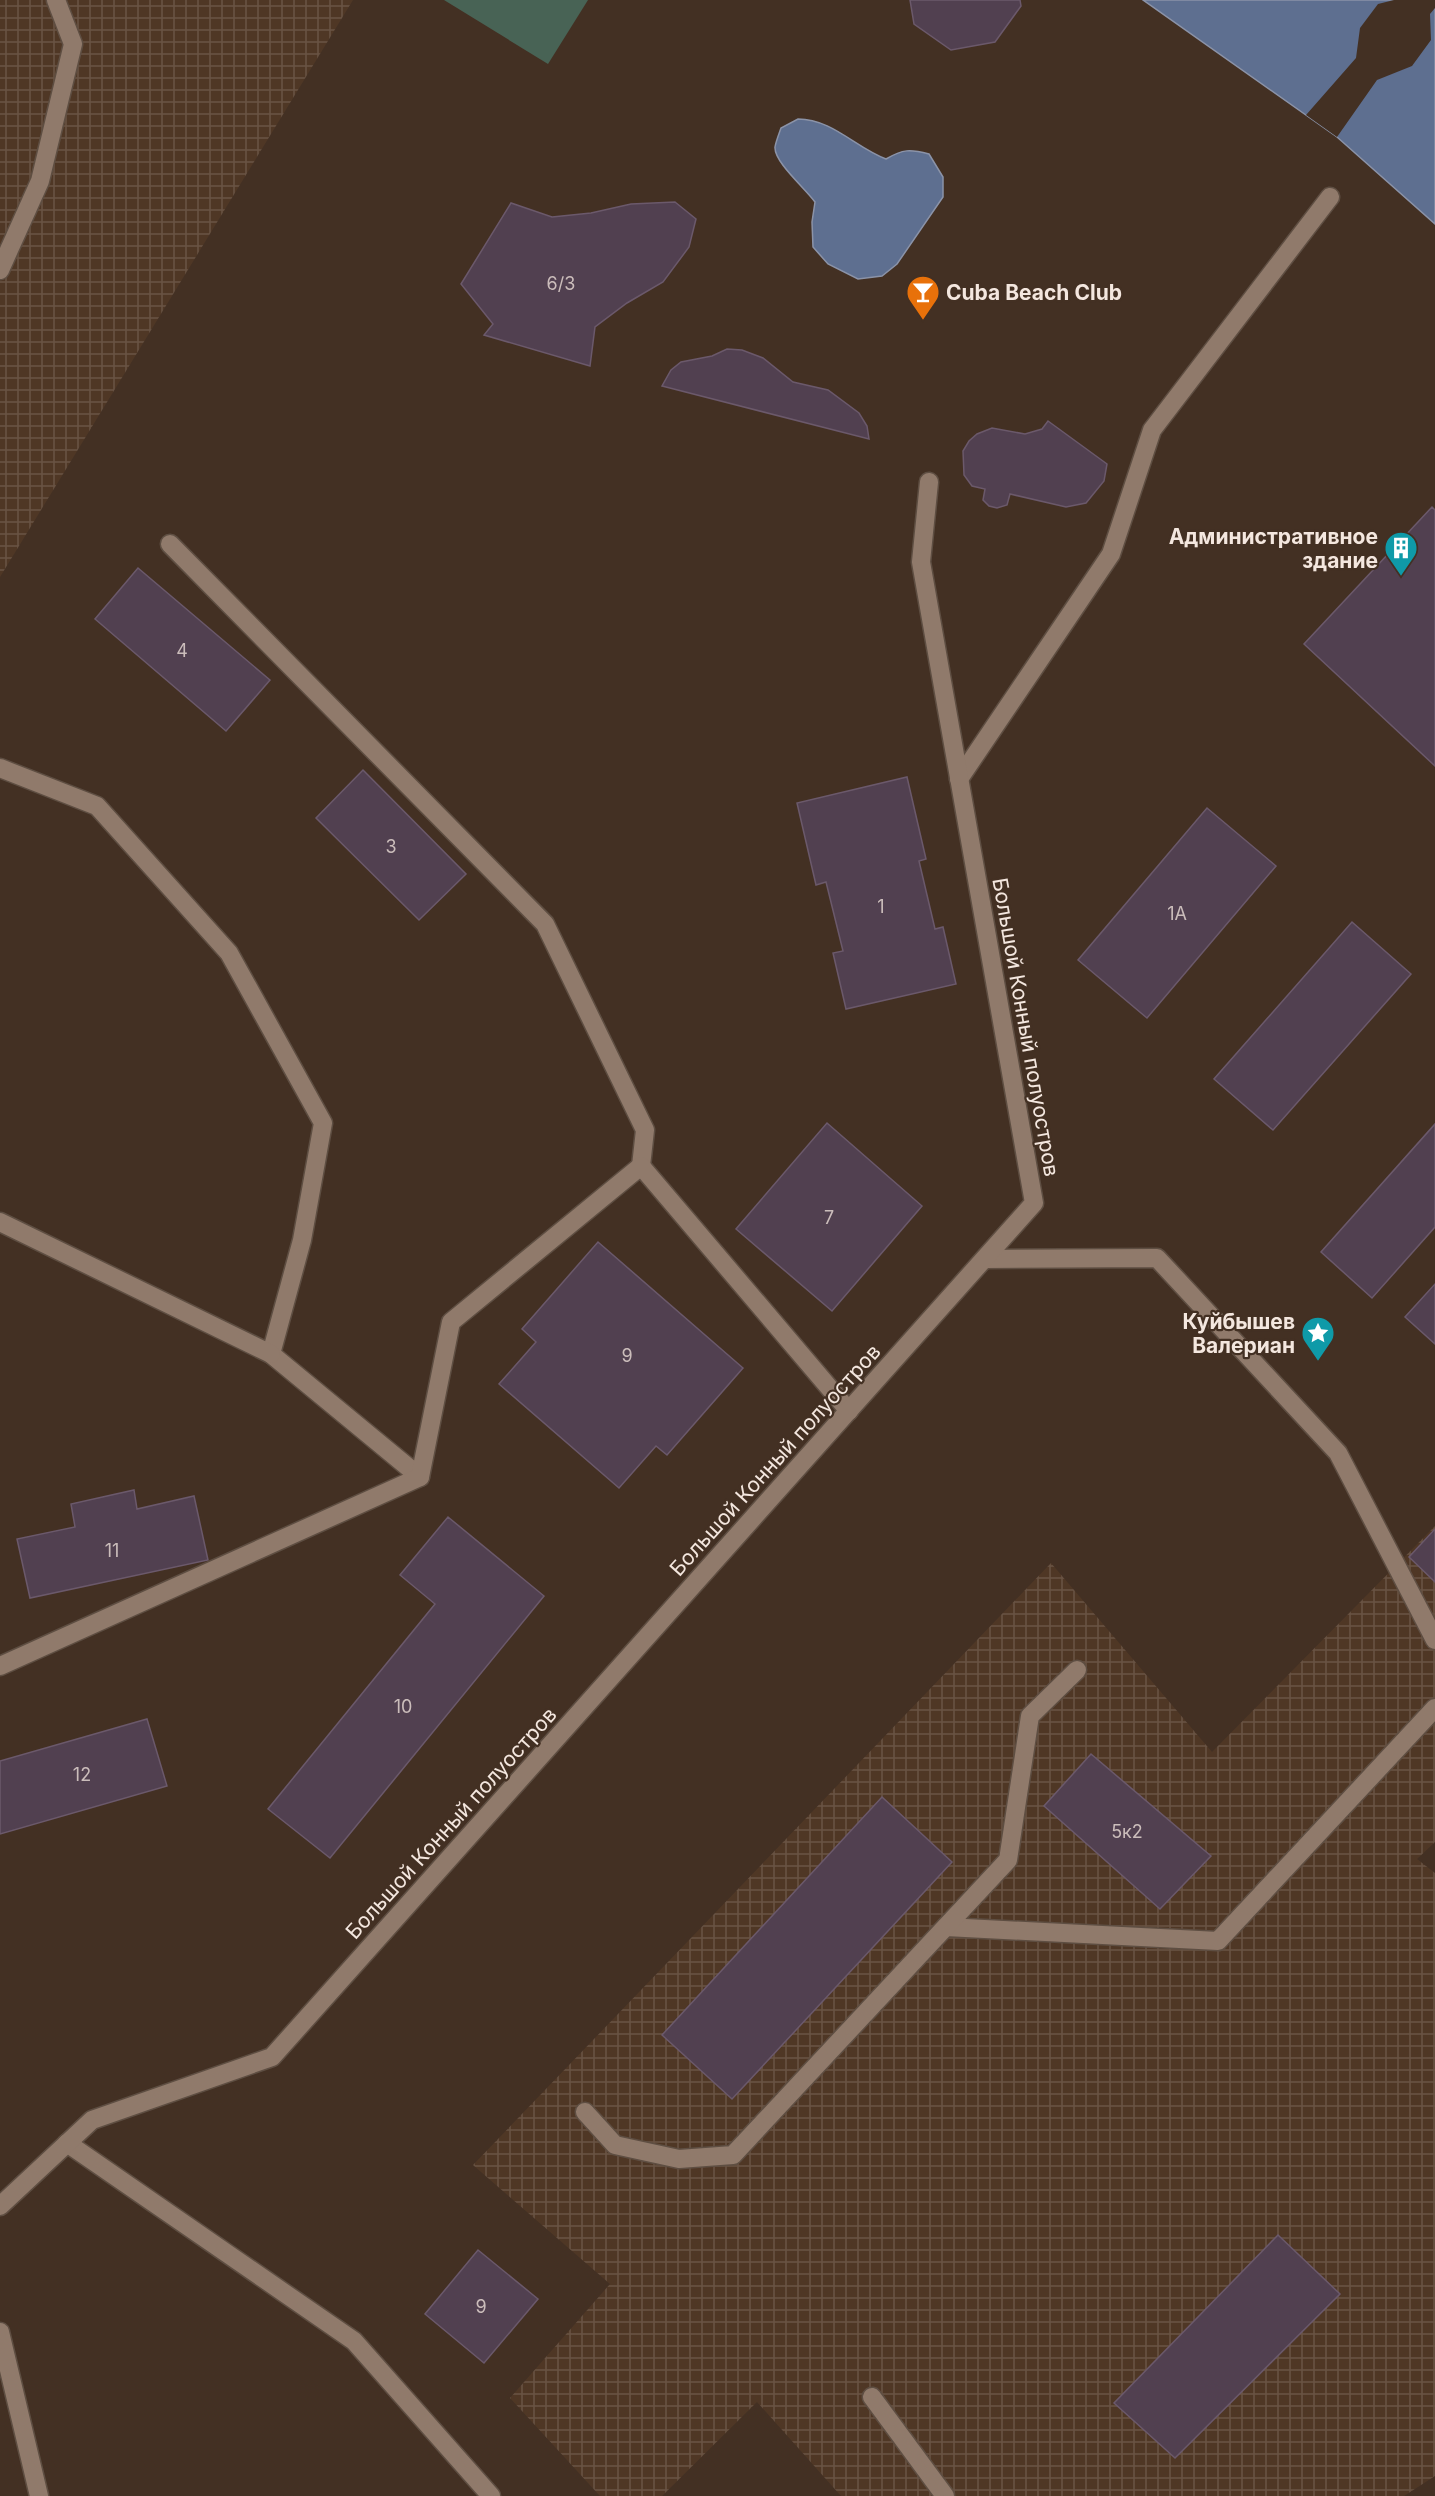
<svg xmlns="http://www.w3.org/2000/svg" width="1435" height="2496" viewBox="0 0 1435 2496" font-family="Inter,sans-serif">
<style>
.industrial{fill:url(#industrial-grid)}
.grass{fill:#486355}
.water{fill:#5e6f90;stroke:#8b93a8;stroke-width:1.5}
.pier{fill:#433023}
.building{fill:#514050;stroke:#6b596b;stroke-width:1.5}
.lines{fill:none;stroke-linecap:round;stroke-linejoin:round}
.service-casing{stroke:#5e4e42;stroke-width:21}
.minor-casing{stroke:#5e4e42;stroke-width:21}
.tertiary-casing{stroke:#5e4e42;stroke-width:21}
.service{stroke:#907a6b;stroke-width:18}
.minor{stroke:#907a6b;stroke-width:18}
.tertiary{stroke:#907a6b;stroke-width:18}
.labels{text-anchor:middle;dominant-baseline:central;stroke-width:4.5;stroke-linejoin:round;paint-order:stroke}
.number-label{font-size:18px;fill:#cbbdbb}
.poi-label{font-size:21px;font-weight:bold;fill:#f4e7df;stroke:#433023;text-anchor:end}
.street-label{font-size:21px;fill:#f4e7df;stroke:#433023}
</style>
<defs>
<pattern id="industrial-grid" width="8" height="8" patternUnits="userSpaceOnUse" patternTransform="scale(1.5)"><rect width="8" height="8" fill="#4f3725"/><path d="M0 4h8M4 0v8" fill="none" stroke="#695444"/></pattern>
</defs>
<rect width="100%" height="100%" fill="#433023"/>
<g class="industrial">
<path d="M0 0H353L0 577Z"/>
<path d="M1435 1526V1842L1417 1859 1435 1873V2476L1404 2496H841L757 2402 662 2496H600L510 2398 610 2284 473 2165 1051 1563 1212 1752Z"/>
</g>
<path class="grass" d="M444 0H588L548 64Z"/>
<g class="water">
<path d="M1143 0H1435V224L1337 137Z"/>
<path d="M798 119C832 119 856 148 886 159 903 149 910 149 929 154L943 177V197L897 264 882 276 858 279 828 264 813 247 812 222 815 202C805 188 774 162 775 147 776 141 779 134 781 128Z"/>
</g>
<path class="pier" d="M1394 0H1435V8L1430 14 1431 40 1412 66 1377 80 1337 137 1306 115 1356 58 1360 28 1378 4Z"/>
<g class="building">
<path d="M910 0H1020L1021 6 995 42 951 50 914 24Z"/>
<path d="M675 202 696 219 689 247 663 282 627 303 595 327 590 366 484 335 493 324 461 284 511 203 552 217 591 213 631 204Z"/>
<path d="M727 349 742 350 763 358 793 382 828 390 859 413 867 426 869 439 662 386 671 370 681 362 712 356Z"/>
<path d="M1048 421 1107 464 1104 481 1086 503 1066 507 1010 494 1007 505 997 508 989 506 983 500 985 489 972 486 964 475 963 451 969 441 977 434 992 428 1025 434 1042 429Z"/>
<path d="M1432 507 1435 510V766L1304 644Z"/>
<path d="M138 568 270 680 226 731 95 619Z"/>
<path d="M363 770 466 874 419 920 316 818Z"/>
<path d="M907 777 926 859 919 861 935 929 943 927 956 984 846 1009 833 953 843 951 826 882 816 885 797 803Z"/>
<path d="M1207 808 1276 866 1147 1018 1078 960Z"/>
<path d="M1352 922 1411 974 1273 1130 1214 1079Z"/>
<path d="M827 1123 922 1206 832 1311 736 1229Z"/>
<path d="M1435 1124V1227L1372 1298 1321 1252Z"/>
<path d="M598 1242 743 1368 667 1455 656 1446 619 1488 499 1384 536 1342 522 1329Z"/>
<path d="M1435 1284V1344L1405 1317Z"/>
<path d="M134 1490 137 1509 194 1496 208 1560 30 1598 17 1539 75 1527 71 1504Z"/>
<path d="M448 1517 544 1596 330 1858 268 1809 435 1604 400 1575Z"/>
<path d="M1435 1529V1582L1409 1557Z"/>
<path d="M147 1719 167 1786 0 1834V1761Z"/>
<path d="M1091 1754 1211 1856 1160 1909 1044 1806Z"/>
<path d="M882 1797 952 1862 732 2099 662 2035Z"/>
<path d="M1278 2235 1340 2294 1175 2458 1114 2403Z"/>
<path d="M478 2250 538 2299 484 2363 425 2314Z"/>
</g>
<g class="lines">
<g class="service-casing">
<g id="service">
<path d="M0 270 40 181 73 44 56 0"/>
<path d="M170 544 545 924 645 1130 641 1166"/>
<path d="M0 768 97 806 229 953 323 1123 302 1240 271 1354 420 1477"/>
<path d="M959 779 1111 554 1152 430 1330 197"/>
<path d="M0 1222 271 1354"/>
<path d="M985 1259 1157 1258 1338 1453 1435 1640"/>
<path d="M0 1666 420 1477 451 1322 641 1166 849 1411"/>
<path d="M946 1927 1218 1941 1435 1708"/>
<path d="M585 2112 615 2145 679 2159 733 2155 1008 1860 1030 1716 1077 1670"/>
<path d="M67 2143 354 2341 491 2496"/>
<path d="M872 2397 945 2496"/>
</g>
</g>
<g class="minor-casing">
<path id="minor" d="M0 2206 92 2120 272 2057 1034 1203 921 562 929 482"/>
</g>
<g class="tertiary-casing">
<path id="tertiary" d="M0 2332 39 2496"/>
</g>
<use href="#service" class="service"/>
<use href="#minor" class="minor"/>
<use href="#tertiary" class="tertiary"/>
</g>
<defs>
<g id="bar-pin" transform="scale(1.725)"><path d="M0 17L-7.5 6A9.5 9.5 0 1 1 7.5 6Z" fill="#e8710a" stroke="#433023"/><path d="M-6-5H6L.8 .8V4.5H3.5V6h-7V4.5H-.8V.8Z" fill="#fff"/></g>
<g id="building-pin" transform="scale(1.725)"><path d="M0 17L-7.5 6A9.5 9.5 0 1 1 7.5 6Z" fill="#0f9aa8" stroke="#433023"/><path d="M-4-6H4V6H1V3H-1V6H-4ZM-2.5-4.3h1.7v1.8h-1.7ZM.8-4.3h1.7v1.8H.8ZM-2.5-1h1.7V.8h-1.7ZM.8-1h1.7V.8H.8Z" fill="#fff"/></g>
<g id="sight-pin" transform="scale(1.725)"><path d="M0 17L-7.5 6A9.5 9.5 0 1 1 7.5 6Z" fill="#0f9aa8" stroke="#433023"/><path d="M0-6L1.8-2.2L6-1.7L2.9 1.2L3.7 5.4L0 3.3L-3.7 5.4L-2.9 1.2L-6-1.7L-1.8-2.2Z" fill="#fff"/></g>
</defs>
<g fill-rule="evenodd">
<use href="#bar-pin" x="923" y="292"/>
<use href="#building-pin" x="1401" y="548"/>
<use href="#sight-pin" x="1318" y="1333"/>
</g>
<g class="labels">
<g class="number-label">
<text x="561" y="283">6/3</text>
<text x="182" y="650">4</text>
<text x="391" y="846">3</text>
<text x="881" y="906">1</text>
<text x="1177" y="913">1А</text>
<text x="829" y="1217">7</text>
<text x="627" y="1355">9</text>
<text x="112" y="1550">11</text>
<text x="403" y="1706">10</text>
<text x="82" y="1774">12</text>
<text x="1127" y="1831">5к2</text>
<text x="481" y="2306">9</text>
</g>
<g class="poi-label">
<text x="946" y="292" text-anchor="start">Cuba Beach Club</text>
<text x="1378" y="536">Административное<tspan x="1378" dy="24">здание</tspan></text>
<text x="1295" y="1321">Куйбышев<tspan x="1295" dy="24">Валериан</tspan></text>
</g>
<g class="street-label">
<text transform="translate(1026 1027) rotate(80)">Большой Конный полуостров</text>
<text transform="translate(775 1460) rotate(-48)">Большой Конный полуостров</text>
<text transform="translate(451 1823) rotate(-48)">Большой Конный полуостров</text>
</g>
</g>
</svg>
